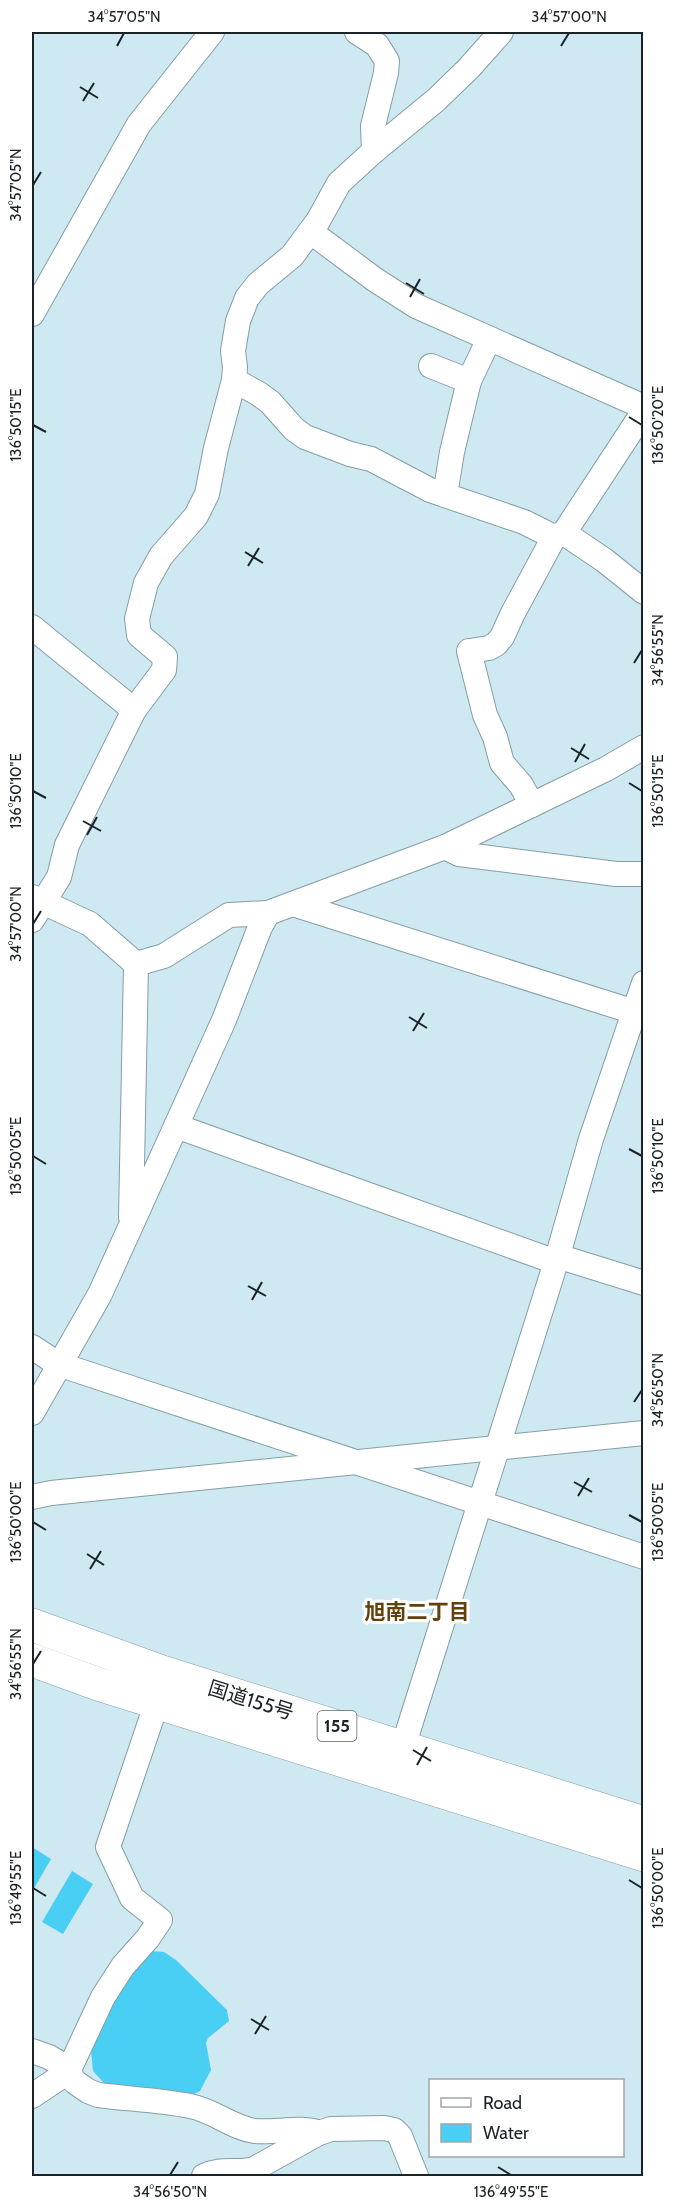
<svg xmlns="http://www.w3.org/2000/svg" width="675" height="2208" viewBox="0 0 675 2208" font-family="Cabin,'Noto Sans JP',sans-serif">
<style>
.water{fill:#48cff3}
.lines{fill:none;stroke-linecap:round;stroke-linejoin:round}
.minor-casing{stroke:#859ea6;stroke-width:26}
.highway-casing{stroke:#859ea6;stroke-width:34}
.minor{stroke:#fff;stroke-width:24}
.highway{stroke:#fff;stroke-width:33}
.ticks{fill:none;stroke:#1a2427;stroke-width:2}
.labels{text-anchor:middle;dominant-baseline:central;stroke-width:6;stroke-linejoin:round;paint-order:stroke}
.shield{fill:#fff;stroke:#5f6668;stroke-width:1.5}
.shield-label{font-size:18px;font-weight:bold;fill:#1a2427}
.street-label{font-size:20px;fill:#1a2427;stroke:#fff}
.neighbourhood-label{font-size:21px;font-weight:bold;fill:#62410b;stroke:#fff}
.neatline{fill:none;stroke:#1a2427;stroke-width:2}
.ticks-label{font-size:15px;text-anchor:middle;fill:#1a2427}
</style>
<rect width="100%" height="100%" fill="#cfe9f2"/>
<g class="water">
<path d="M32 1847 51 1859 32 1892Z"/>
<path d="M72 1871 93 1884 63 1934 42 1922Z"/>
<path d="M150 1951 164 1952 176 1960 227 2010 229 2021 208 2038 206 2043 211 2070 200 2091 194 2094 154 2088 116 2087 104 2083 93 2071 91 2050 104 2013 133 1963Z"/>
</g>
<g class="lines">
<g class="minor-casing">
<g id="minor">
<path d="M357 32 377 45 387 61 386 73 373 126 374 151"/>
<path d="M311 232 374 279 416 306 644 407"/>
<path d="M32 314 139 124 212 32"/>
<path d="M431 366 469 381 452 452 445 495"/>
<path d="M234 380 259 394 270 402 294 429 305 437 350 454 371 459 430 490 524 522 554 537 564 533 644 411"/>
<path d="M469 381 489 339"/>
<path d="M564 533 604 560 644 592"/>
<path d="M32 627 134 710"/>
<path d="M532 805 521 785 502 763 495 737 485 715 469 651 489 648 496 644 502 637 513 613 554 537"/>
<path d="M445 847 459 854 616 874H644"/>
<path d="M32 897 90 924 136 964"/>
<path d="M293 904 644 1015"/>
<path d="M32 920 59 877 67 845 134 710 164 670 165 657 139 635 137 619 146 583 161 556 196 516 207 494 216 448 234 380 235 367 233 351 238 321 247 298 258 284 292 256 318 221 339 183 374 151 436 100 469 68 501 32"/>
<path d="M136 964 164 956 229 915 268 913 445 847 606 769 644 747"/>
<path d="M176 1126 556 1262"/>
<path d="M131 1217 136 964"/>
<path d="M557 1256 644 1283"/>
<path d="M32 1347 58 1364 644 1557"/>
<path d="M32 1413 100 1294 224 1020 260 927 268 913"/>
<path d="M32 1497 51 1493 644 1433"/>
<path d="M403 1747 556 1262 591 1139 644 983"/>
<path d="M32 2051 49 2057 64 2066 75 2082 88 2091 98 2095C129 2099 160 2100 190 2106 213 2110 232 2128 255 2131 274 2133 304 2126 319 2133"/>
<path d="M32 2096 68 2072 103 1997 123 1966 148 1938 160 1920 132 1898 108 1847 157 1702"/>
<path d="M204 2176C222 2167 236 2174 254 2169L319 2133 331 2129 384 2128 394 2130 400 2136 416 2176"/>
</g>
</g>
<g class="highway-casing">
<g id="highway">
<path d="M32 1625 162 1672 644 1823"/>
<path d="M32 1660 98 1684 644 1855"/>
</g>
</g>
<use href="#minor" class="minor"/>
<use href="#highway" class="highway"/>
</g>
<path class="ticks" d="M117 46 124 33M561 46 569 33M80 87 98 98M83 101 94 83M33 185 41 172M406 283 424 294M410 297 420 279M629 417 642 425M33 425 46 432M245 552 263 563M248 566 259 548M634 663 642 650M571 748 589 759M575 762 585 744M629 783 642 791M33 791 46 798M83 821 101 831M87 835 97 817M33 924 41 911M409 1017 427 1028M413 1031 424 1013M629 1149 642 1156M33 1156 46 1164M248 1286 266 1296M252 1300 262 1282M634 1402 642 1390M574 1482 592 1492M578 1496 589 1478M629 1515 642 1522M33 1522 46 1530M87 1554 104 1565M90 1569 101 1551M33 1664 41 1651M413 1750 431 1761M417 1765 427 1747M629 1880 642 1888M33 1888 46 1896M251 2019 269 2030M255 2034 266 2016M498 2167 511 2175M170 2175 178 2162"/>
<g class="labels">
<rect class="shield" x="317.5" y="1711" width="39" height="30" rx="4.5"/>
<g class="shield-label">
<text x="337" y="1726">155</text>
</g>
<g class="street-label">
<text transform="translate(251 1700) rotate(17)">国道155号</text>
</g>
<g class="neighbourhood-label">
<text x="417" y="1611">旭南二丁目</text>
</g>
</g>
<rect width="675" height="2208" fill="none" stroke="#ffffff" stroke-width="66"/>
<rect x="429" y="2079" width="195" height="78" fill="#ffffff" stroke="#a3a7a9" stroke-width="1.5"/>
<rect x="441" y="2098" width="30" height="9" fill="#ffffff" stroke="#a3a7a9" stroke-width="1.5"/>
<text x="483" y="2109" font-size="18" fill="#1a2427">Road</text>
<rect x="441" y="2124" width="30" height="18" fill="#48cff3" stroke="#a3a7a9" stroke-width="1.5"/>
<text x="483" y="2139" font-size="18" fill="#1a2427">Water</text>
<rect x="33" y="33" width="609" height="2142" class="neatline"/>
<g class="ticks-label">
<text x="124" y="22">34°57'05"N</text>
<text x="569" y="22">34°57'00"N</text>
<text transform="translate(16 185) rotate(-90)" y="5">34°57'05"N</text>
<text transform="translate(16 425) rotate(-90)" y="5">136°50'15"E</text>
<text transform="translate(658 425) rotate(-90)" y="5">136°50'20"E</text>
<text transform="translate(658 650) rotate(-90)" y="5">34°56'55"N</text>
<text transform="translate(16 791) rotate(-90)" y="5">136°50'10"E</text>
<text transform="translate(658 791) rotate(-90)" y="5">136°50'15"E</text>
<text transform="translate(16 924) rotate(-90)" y="5">34°57'00"N</text>
<text transform="translate(16 1156) rotate(-90)" y="5">136°50'05"E</text>
<text transform="translate(658 1156) rotate(-90)" y="5">136°50'10"E</text>
<text transform="translate(658 1390) rotate(-90)" y="5">34°56'50"N</text>
<text transform="translate(16 1522) rotate(-90)" y="5">136°50'00"E</text>
<text transform="translate(658 1522) rotate(-90)" y="5">136°50'05"E</text>
<text transform="translate(16 1664) rotate(-90)" y="5">34°56'55"N</text>
<text transform="translate(16 1888) rotate(-90)" y="5">136°49'55"E</text>
<text transform="translate(658 1888) rotate(-90)" y="5">136°50'00"E</text>
<text x="170" y="2197">34°56'50"N</text>
<text x="511" y="2197">136°49'55"E</text>
</g>
</svg>
